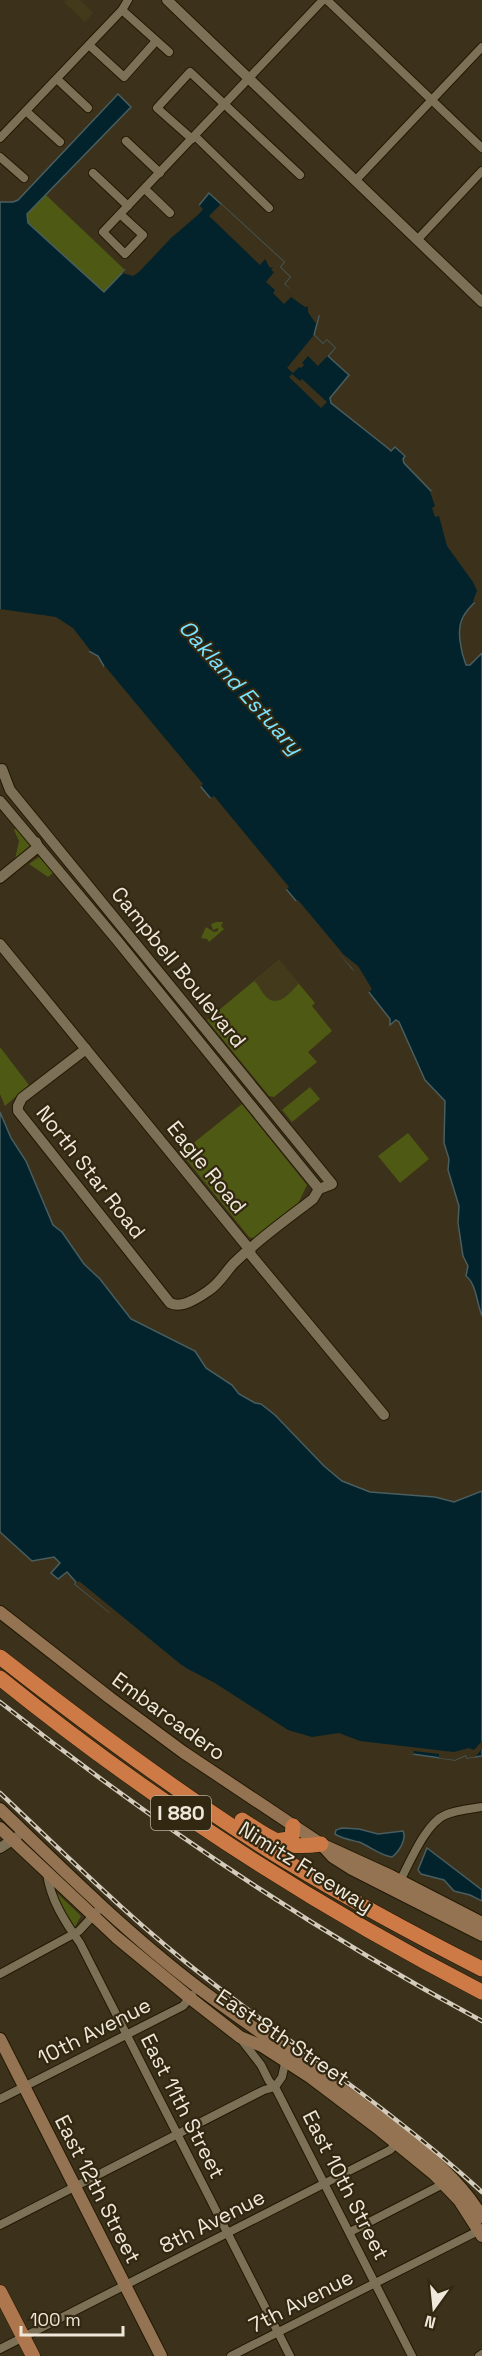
<svg xmlns="http://www.w3.org/2000/svg" width="482" height="2356" viewBox="0 0 482 2356" font-family="'Space Grotesk',sans-serif">
<style>
.green{fill:#4e5914}
.sand{fill:#423a1a}
.water{fill:#02232b;stroke:#495e60;stroke-width:1.5}
.pier{fill:#3c311a}
.lines{fill:none;stroke-linecap:round;stroke-linejoin:round}
.minor-casing{stroke:#231903;stroke-width:10}
.tertiary-casing{stroke:#231903;stroke-width:12}
.secondary-casing{stroke:#231903;stroke-width:14}
.primary-casing{stroke:#231903;stroke-width:15}
.motorway-casing{stroke:#231903;stroke-width:16}
.minor{stroke:#7c7057;stroke-width:8}
.tertiary{stroke:#7c7057;stroke-width:10}
.secondary{stroke:#947352;stroke-width:12}
.primary{stroke:#ad764d;stroke-width:14}
.motorway{stroke:#cd7a47;stroke-width:15}
.rail-casing{stroke:#d3cbbc;stroke-width:4.5}
.rail{stroke:#322710;stroke-width:2;stroke-dasharray:7;stroke-linecap:butt}
.labels{text-anchor:middle;dominant-baseline:central;stroke-width:4.5;stroke-linejoin:round;paint-order:stroke}
.shield{fill:#322710;stroke:#b6ae9d;stroke-width:1.5}
.shield-label{font-size:20px;font-weight:bold;fill:#efe8da}
.street-label{font-size:21px;fill:#efe8da;stroke:#322710}
.water-label{font-size:22px;font-style:italic;fill:#79e2fe;stroke:#322710}
</style>
<rect width="100%" height="100%" fill="#3c311a"/>
<g class="green">
<path d="M46 195 125 270 104 292 28 223 27 214Z"/>
<path d="M17 827 31 845 30 849 15 859 19 841 14 830Z"/>
<path d="M39 857 54 872 48 877 29 864Z"/>
<path d="M216 922H223L221 926 224 929 209 942 207 939 201 938 206 927 214 932 218 931V928L213 930 211 924Z"/>
<path d="M279 960 315 1003 312 1006 332 1031 308 1052 317 1062 274 1097 269 1096 207 1020Z"/>
<path d="M0 1047 29 1085 5 1106 0 1094Z"/>
<path d="M310 1087 320 1099 292 1122 282 1110Z"/>
<path d="M242 1104 307 1185 296 1208 256 1239 249 1237 181 1153Z"/>
<path d="M408 1133 429 1159 400 1183 378 1156Z"/>
<path d="M55 1891 81 1916 75 1927 68 1922Z"/>
</g>
<g class="sand">
<path d="M67 0H80L93 13 85 22 64 2Z"/>
<path d="M279 960 299 983C290 994 275 1011 263 993 259 988 259 985 254 981Z"/>
</g>
<g class="water">
<path d="M118 94 131 107 27 214 28 223 104 292 125 270 135 269 196 209 209 193 284 262 280 267 290 277 284 284 319 316 314 335 323 344 327 340 335 348 328 356 349 375 330 398 331 403 389 449 391 451 395 447 405 456 403 459 404 463 432 492 435 490 446 529 482 595C475 602 467 609 463 617 456 630 461 652 466 665H470L482 653V1316C477 1304 476 1283 466 1276L468 1266 463 1256 458 1223 459 1206 448 1170 449 1159 444 1143 445 1101 425 1080 399 1022 396 1020 390 1025V1019L368 991 367 986 112 680 98 656 85 649 67 626 49 617 0 612V202H13L18 200Z"/>
<path d="M0 1112 11 1138 26 1161 53 1225 62 1232 84 1264 100 1279 131 1319 195 1351 206 1368 232 1385 239 1394 255 1403 261 1404 275 1415 324 1466 342 1481 370 1492 435 1497 454 1502 482 1491V1756L467 1758 466 1755 455 1760 362 1747 346 1742 299 1738 158 1652 75 1584 76 1582 67 1572 58 1579 51 1573 60 1563 54 1557 32 1561 0 1532Z"/>
<path d="M342 1828 359 1829 378 1834 403 1831C407 1839 399 1852 392 1857 379 1855 371 1847 359 1842 351 1840 343 1839 335 1834L336 1830Z"/>
<path d="M427 1848 482 1890V1901L470 1895 454 1891 444 1880 421 1874 418 1870Z"/>
</g>
<g class="pier">
<path d="M198 204 203 209 199 214 171 238 139 272 133 276 122 273 128 267 133 268Z"/>
<path d="M221 204 284 262 280 267 290 277 284 284 316 309 319 314 316 324 308 312V306L305 307 291 297 284 304 273 293 275 290 266 282 274 272 271 270 273 267 270 268 265 259 260 265 209 216Z"/>
<path d="M314 335 323 344 327 340 335 348 318 366 308 356 302 363 304 365 301 368 299 367 293 373 287 368Z"/>
<path d="M292 374 300 381 302 379 327 402 321 408 289 377Z"/>
<path d="M437 488 449 528 482 587V599L477 604 473 601 477 591 473 582 447 546 439 516 435 517 432 508 435 506 430 492Z"/>
<path d="M0 609 56 617 73 628 90 650 87 654 84 652 65 629 48 620 0 615Z"/>
<path d="M104 665 203 784 200 787 110 681 104 673Z"/>
<path d="M214 796 289 887 284 891 209 799Z"/>
<path d="M298 900 344 955 358 966 372 989 369 992 365 993 352 968 295 905 294 903Z"/>
<path d="M79 1581 184 1667 215 1683 288 1730 312 1737 339 1733 360 1741 454 1752 469 1748 474 1750 482 1741V1749L475 1757 467 1758 466 1755 455 1760 439 1758V1754L414 1751 413 1755 356 1748 344 1743 343 1745 311 1742 310 1745 280 1736V1734L261 1720 229 1703 218 1692 185 1679 109 1616 110 1613 75 1584Z"/>
</g>
<g class="lines">
<g class="minor-casing">
<g id="minor">
<path d="M327 0 482 148"/>
<path d="M122 10 169 52"/>
<path d="M89 45 124 77 156 41"/>
<path d="M57 79 88 108"/>
<path d="M26 111 60 142"/>
<path d="M195 136 269 208"/>
<path d="M0 138 122 10 128 0"/>
<path d="M192 139 157 108 190 72 300 175"/>
<path d="M126 141 160 173"/>
<path d="M0 157 24 178"/>
<path d="M93 173 128 206"/>
<path d="M355 181 482 47"/>
<path d="M145 189 170 213"/>
<path d="M120 214 143 235 125 254 103 232 323 0"/>
<path d="M418 239 482 171"/>
<path d="M47 1873C50 1899 65 1922 80 1943L290 2356"/>
<path d="M400 1881C410 1862 426 1823 445 1815 456 1810 470 1809 482 1807"/>
<path d="M0 1974 79 1931 102 1906"/>
<path d="M240 2038 261 2065 269 2081 275 2087 412 2356"/>
<path d="M0 2099 183 2006 192 1995"/>
<path d="M0 2225 264 2090 275 2087 282 2077 286 2059"/>
<path d="M350 2232 447 2182"/>
<path d="M0 2349 390 2150 399 2141"/>
<path d="M231 2356 482 2229"/>
<path d="M479 2356 482 2354"/>
</g>
</g>
<g class="tertiary-casing">
<g id="tertiary">
<path d="M167 0 482 302"/>
<path d="M2 769 10 790 332 1184 319 1189 313 1199C287 1219 256 1241 233 1264 225 1273 219 1284 208 1291 198 1298 181 1309 170 1303L18 1111V1106L22 1098 86 1049"/>
<path d="M0 801 116 939 319 1189"/>
<path d="M0 878 38 847 36 842"/>
<path d="M0 944 250 1250 251 1255 384 1415"/>
<path d="M0 1848 17 1837"/>
</g>
</g>
<g class="secondary-casing">
<g id="secondary">
<path d="M0 1612 110 1698 183 1752 321 1844 391 1876 482 1923"/>
<path d="M0 1809C64 1871 129 1935 200 1989 264 2037 333 2080 396 2130 428 2155 461 2181 482 2217"/>
<path d="M0 1828 116 1937 190 1998 240 2037 262 2046 310 2077 380 2130 434 2174 459 2200 482 2236"/>
<path d="M322 1845 333 1857 352 1869 482 1935"/>
<path d="M0 2039 161 2356"/>
</g>
</g>
<g class="primary-casing">
<path id="primary" d="M0 2292 33 2356"/>
</g>
<g class="motorway-casing">
<g id="motorway">
<path d="M0 1657C92 1729 186 1799 286 1861 350 1900 415 1935 482 1969"/>
<path d="M0 1678C150 1799 311 1904 482 1992"/>
<path d="M242 1820C273 1840 282 1850 321 1844"/>
<path d="M275 1841 289 1839 292 1836 293 1826"/>
</g>
</g>
<use href="#minor" class="minor"/>
<use href="#tertiary" class="tertiary"/>
<use href="#secondary" class="secondary"/>
<use href="#primary" class="primary"/>
<use href="#motorway" class="motorway"/>
<g class="rail-casing">
<g id="rail">
<path d="M0 1702C152 1822 311 1929 482 2021"/>
<path d="M0 1793C67 1856 133 1922 206 1978 298 2049 396 2113 482 2192"/>
</g>
</g>
<use href="#rail" class="rail"/>
</g>
<g class="labels">
<rect class="shield" x="151" y="1796" width="60" height="34" rx="4.5"/>
<g class="shield-label">
<text x="181" y="1813">I 880</text>
</g>
<g class="street-label">
<text transform="translate(179 967) rotate(51)">Campbell Boulevard</text>
<text transform="translate(207 1167) rotate(51)">Eagle Road</text>
<text transform="translate(91 1172) rotate(52)">North Star Road</text>
<text transform="translate(169 1716) rotate(36)">Embarcadero</text>
<text transform="translate(306 1867) rotate(32)">Nimitz Freeway</text>
<text transform="translate(94 2031) rotate(-27)">10th Avenue</text>
<text transform="translate(283 2037) rotate(34)">East 8th Street</text>
<text transform="translate(183 2106) rotate(63)">East 11th Street</text>
<text transform="translate(346 2185) rotate(63)">East 10th Street</text>
<text transform="translate(98 2189) rotate(63)">East 12th Street</text>
<text transform="translate(212 2221) rotate(-27)">8th Avenue</text>
<text transform="translate(301 2301) rotate(-27)">7th Avenue</text>
</g>
<g class="water-label">
<text transform="translate(241 687) rotate(48)">Oakland Estuary</text>
</g>
</g>
<g transform="translate(434 2308) rotate(195)" stroke="#322710" stroke-width="4.5" paint-order="stroke">
<path d="M0-4.5L10 22L0 15L-10 22Z" fill="#efe8da"/>
<text y="-9" font-size="16" font-weight="bold" text-anchor="middle" fill="#efe8da">N</text>
</g>
<path d="M21 2326v9h102v-9" fill="none" stroke="#efe8da" stroke-width="3"/>
<text x="30" y="2326" font-size="18" fill="#efe8da" stroke="#322710" stroke-width="4.5" paint-order="stroke">100 m</text>
</svg>
